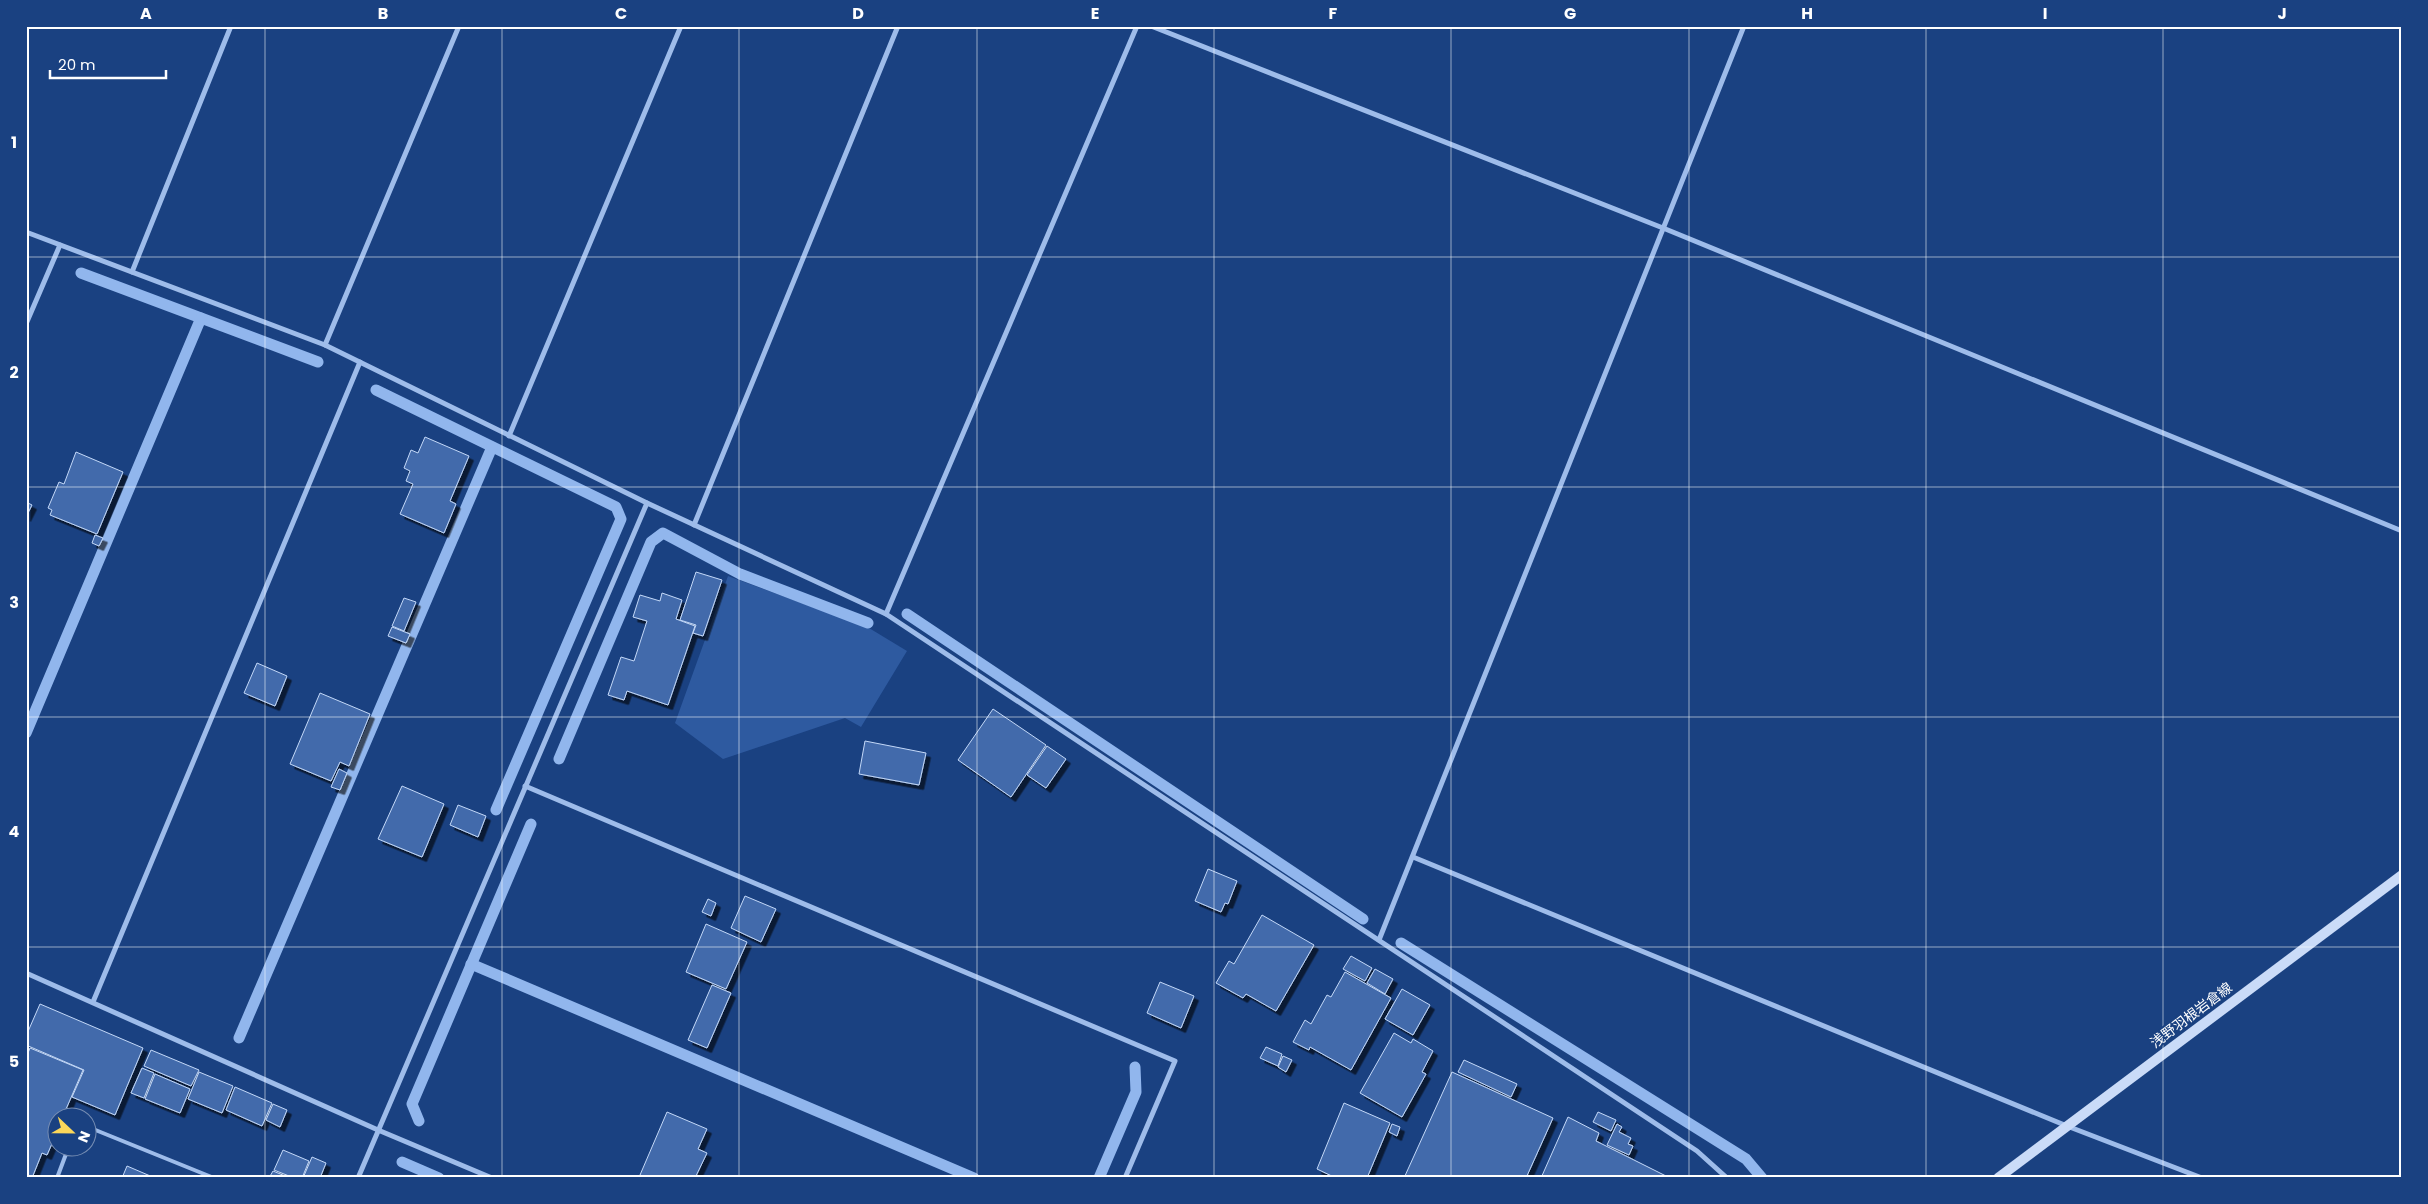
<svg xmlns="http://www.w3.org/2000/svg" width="2428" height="1204" viewBox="0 0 2428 1204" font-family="Poppins,'Noto Sans JP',sans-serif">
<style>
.green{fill:#2e5aa0}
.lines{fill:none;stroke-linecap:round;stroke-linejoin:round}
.stream{stroke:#91b6ed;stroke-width:11}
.building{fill:#436bab;stroke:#c3d8f8;filter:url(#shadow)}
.lane{stroke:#9ebcea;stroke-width:4}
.street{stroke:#9ebcea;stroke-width:5}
.secondary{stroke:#cadbf8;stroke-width:10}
.grid{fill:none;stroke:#fff;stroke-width:1;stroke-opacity:0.55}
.labels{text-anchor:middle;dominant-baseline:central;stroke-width:4;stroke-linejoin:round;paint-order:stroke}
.street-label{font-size:14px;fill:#fff;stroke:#1a4181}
.neatline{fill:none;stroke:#fff;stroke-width:2}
.grid-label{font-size:16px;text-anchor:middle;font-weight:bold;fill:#fff}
</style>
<defs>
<filter id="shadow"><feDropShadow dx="4.5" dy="4.5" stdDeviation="0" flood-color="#0009"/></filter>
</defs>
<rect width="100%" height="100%" fill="#1a4181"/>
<path class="green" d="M728 576 869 628 907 651 861 727 845 718 723 759 675 723Z"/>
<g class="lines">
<g class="stream">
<path d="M81 273 318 362"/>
<path d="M376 390 616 507 621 519 496 810"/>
<path d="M907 614 1363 919"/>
<path d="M26 733 201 318"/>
<path d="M559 759 651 542 663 533 740 574 868 623"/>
<path d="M1401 943 1746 1159 1762 1178"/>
<path d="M471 964 974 1178"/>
<path d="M239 1038 492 447"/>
<path d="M419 1121 412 1104 531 824"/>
<path d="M402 1162 439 1178"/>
<path d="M1099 1178 1136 1092 1135 1067"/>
</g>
</g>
<g class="building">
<path d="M425 437 469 456 450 501 456 504 444 533 400 514 413 484 406 481 410 471 404 468 411 450 418 453Z"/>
<path d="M76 452 123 472 97 534 50 515 52 510 48 508 59 482 64 484Z"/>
<path d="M26 502 32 505 26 517Z"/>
<path d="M95 535 103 538 99 546 92 543Z"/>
<path d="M696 572 722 580 703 636 693 633 696 625 680 620Z"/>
<path d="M662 593 682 600 676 619 695 626 668 705 627 691 624 700 608 695 621 657 634 661 647 621 633 617 640 595 660 601Z"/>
<path d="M404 598 416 602 404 631 392 626Z"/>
<path d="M392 627 410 634 406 643 388 636Z"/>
<path d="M257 663 287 676 275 706 244 693Z"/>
<path d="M320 693 370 714 349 766 340 762 331 781 290 764Z"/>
<path d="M993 709 1046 745 1011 797 958 760Z"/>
<path d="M865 741 926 753 919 785 859 774Z"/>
<path d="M1047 746 1066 759 1046 788 1027 775Z"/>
<path d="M339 769 347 773 340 790 331 787Z"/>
<path d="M402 786 444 804 422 857 378 839Z"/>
<path d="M458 805 486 816 478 837 450 825Z"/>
<path d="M1208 869 1237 881 1228 904 1225 903 1221 912 1195 901Z"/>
<path d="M745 896 776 909 761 942 731 928Z"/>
<path d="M708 899 716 903 711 916 702 912Z"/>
<path d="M1262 915 1314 945 1276 1011 1246 994 1243 998 1216 983 1229 961 1234 964Z"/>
<path d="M706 924 747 942 726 989 686 972Z"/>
<path d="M1351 956 1372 968 1365 981 1343 969Z"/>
<path d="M1375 969 1393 979 1385 994 1367 983Z"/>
<path d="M1345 972 1391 998 1351 1070 1310 1047 1309 1050 1293 1042 1305 1020 1311 1024 1327 995 1331 997Z"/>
<path d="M1160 982 1194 996 1181 1028 1147 1013Z"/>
<path d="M712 985 731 993 707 1048 688 1040Z"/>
<path d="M1402 989 1430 1005 1413 1035 1385 1019Z"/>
<path d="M40 1004 143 1048 115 1115 72 1097 84 1070 26 1045V1036Z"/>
<path d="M1394 1033 1411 1043 1413 1039 1433 1051 1422 1072 1426 1074 1402 1117 1360 1093Z"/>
<path d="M1266 1047 1282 1054 1278 1066 1260 1058Z"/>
<path d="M30 1048 83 1070 63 1116H58V1130L47 1155 42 1153 32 1178H26V1058Z"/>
<path d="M151 1050 199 1070 191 1086 144 1066Z"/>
<path d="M1283 1056 1292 1060 1286 1072 1278 1067Z"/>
<path d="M1464 1060 1517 1084 1511 1097 1458 1072Z"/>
<path d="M142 1068 154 1073 144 1098 131 1093Z"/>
<path d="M199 1072 233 1086 222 1113 188 1099Z"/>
<path d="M1452 1072 1553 1118 1526 1178H1404Z"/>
<path d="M155 1074 190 1089 180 1113 145 1099Z"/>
<path d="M235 1087 272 1103 262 1126 226 1110Z"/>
<path d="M1344 1103 1390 1123 1367 1178H1336L1317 1169Z"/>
<path d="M273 1104 287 1110 280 1127 266 1120Z"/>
<path d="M667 1112 707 1129 698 1149 707 1153 695 1178H647L640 1175Z"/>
<path d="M1598 1112 1616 1120 1611 1131 1593 1122Z"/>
<path d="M1568 1117 1599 1133 1596 1141 1670 1178H1541Z"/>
<path d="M1392 1124 1400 1127 1397 1136 1389 1132Z"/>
<path d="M1617 1124 1622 1127 1619 1132 1631 1138 1628 1144 1633 1146 1629 1155 1607 1145Z"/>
<path d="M283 1150 309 1161 302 1178H294L274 1170Z"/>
<path d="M312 1157 326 1163 320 1178H303Z"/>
<path d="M127 1166 155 1178H122Z"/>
<path d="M273 1171 290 1178H269Z"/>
</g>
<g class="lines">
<g class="lane">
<path d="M88 1127 214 1178"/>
<path d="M57 1178 69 1146"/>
</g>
<g class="street">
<path d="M1151 26 1663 228 2402 531"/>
<path d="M26 232 325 345 647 503 886 614 1697 1151 1727 1178"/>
<path d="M132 272 231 26"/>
<path d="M26 324 60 245"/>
<path d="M325 345 459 26"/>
<path d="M509 436 681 26"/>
<path d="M694 525 898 26"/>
<path d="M886 614 1137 26"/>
<path d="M525 786 1175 1061 1125 1178"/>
<path d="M1413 857 2067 1126 2202 1178"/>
<path d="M1379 940 1744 26"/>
<path d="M26 973 378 1130 492 1178"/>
<path d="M93 1002 360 362"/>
<path d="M358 1178 647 503"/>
</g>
<path class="secondary" d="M1998 1178 2402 875"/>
</g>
<path class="grid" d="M265 26V1178M502 26V1178M739 26V1178M977 26V1178M1214 26V1178M1451 26V1178M1689 26V1178M1926 26V1178M2163 26V1178M26 257H2402M26 487H2402M26 717H2402M26 947H2402"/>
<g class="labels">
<g class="street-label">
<text transform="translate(2191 1015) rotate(-37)">浅野羽根岩倉線</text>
</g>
</g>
<rect width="2428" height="1204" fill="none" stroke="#1a4181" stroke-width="55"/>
<g transform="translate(72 1132) rotate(112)"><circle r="24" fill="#1a4181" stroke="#768db3"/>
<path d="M0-4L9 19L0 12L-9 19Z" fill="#fcd75a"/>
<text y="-8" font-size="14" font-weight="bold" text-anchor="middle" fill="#ffffff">N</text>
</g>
<path d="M50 70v8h116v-8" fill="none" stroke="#ffffff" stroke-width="2.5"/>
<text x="58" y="70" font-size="15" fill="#ffffff" stroke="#1a4181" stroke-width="4" paint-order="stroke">20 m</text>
<rect x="28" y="28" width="2372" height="1148" class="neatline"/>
<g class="grid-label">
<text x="146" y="19">A</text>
<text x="383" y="19">B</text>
<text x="621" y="19">C</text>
<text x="858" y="19">D</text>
<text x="1095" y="19">E</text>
<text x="1333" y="19">F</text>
<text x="1570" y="19">G</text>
<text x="1807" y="19">H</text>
<text x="2045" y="19">I</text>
<text x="2282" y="19">J</text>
<text x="14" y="148">1</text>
<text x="14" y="378">2</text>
<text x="14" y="608">3</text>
<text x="14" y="837">4</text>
<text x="14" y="1067">5</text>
</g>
</svg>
